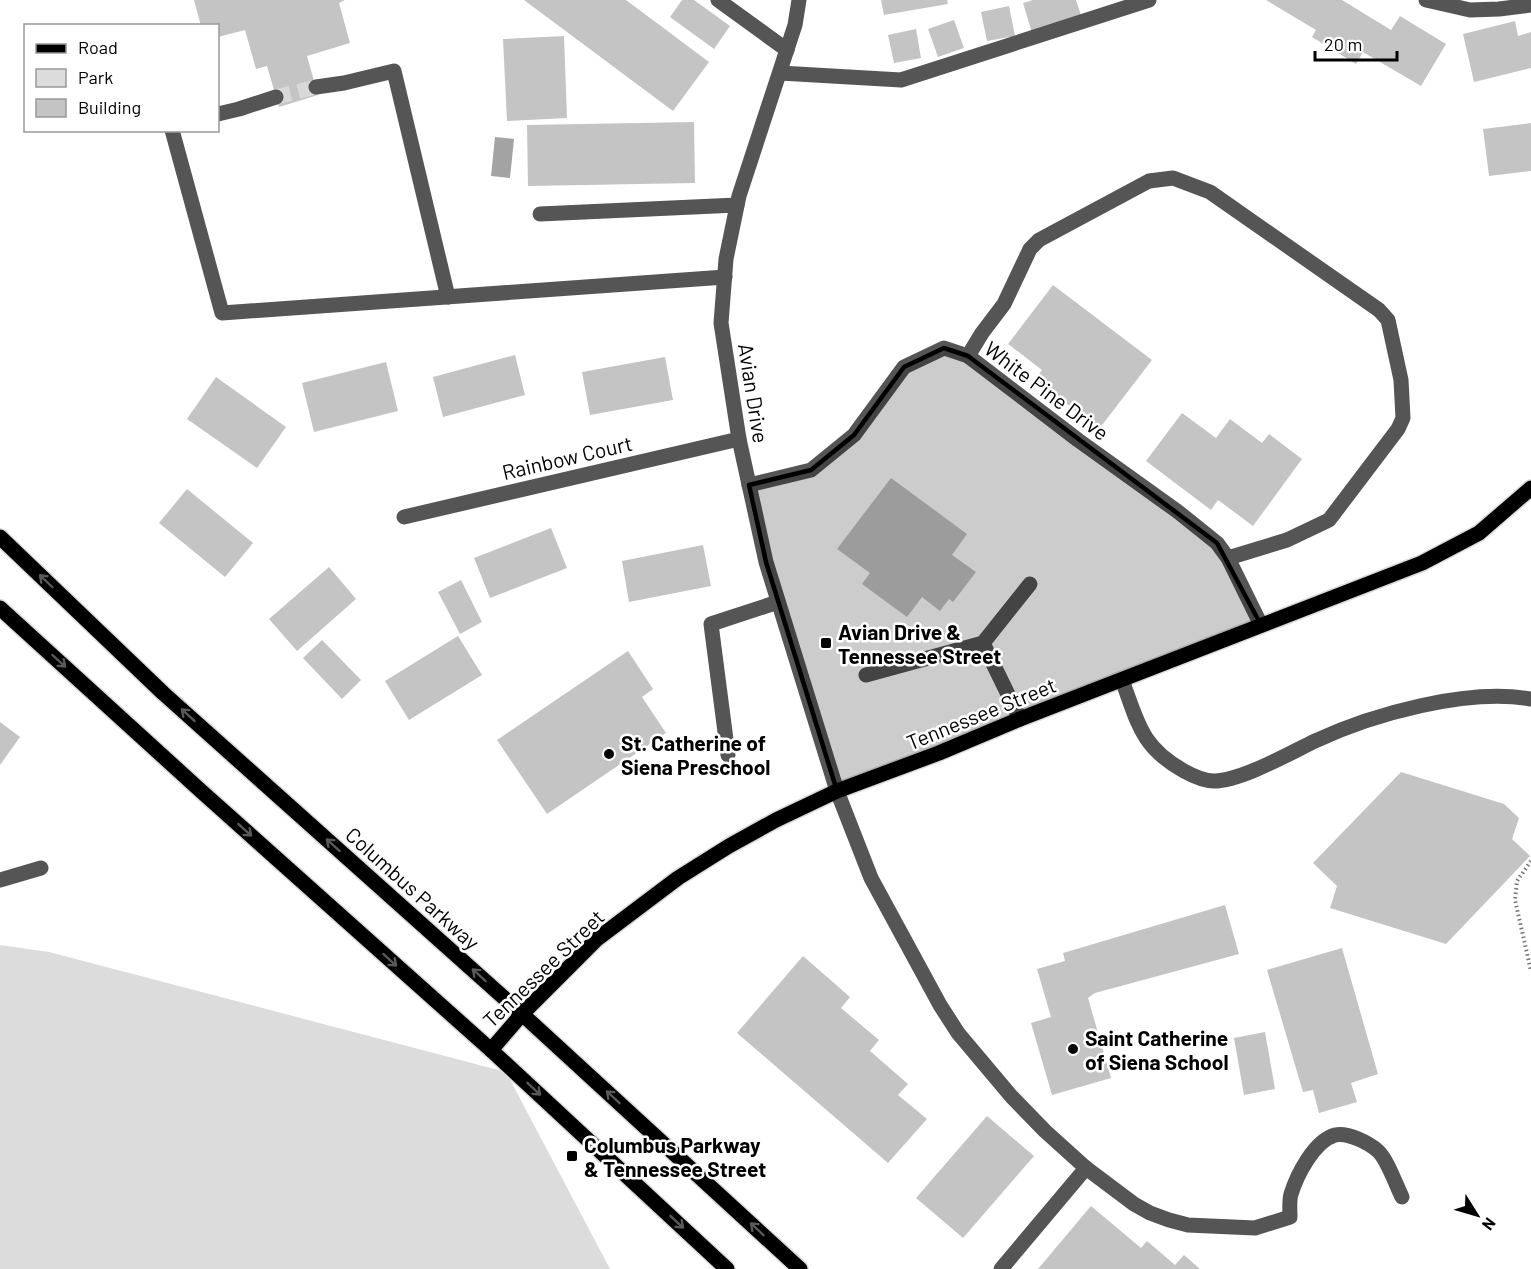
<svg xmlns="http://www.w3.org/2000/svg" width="1531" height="1269" viewBox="0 0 1531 1269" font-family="Barlow,sans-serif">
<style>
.green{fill:#dcdcdc}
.water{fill:#a3a3a3}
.building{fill:#c4c4c4}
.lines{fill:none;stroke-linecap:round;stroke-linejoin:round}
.minor-tunnel{stroke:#d9d9d9;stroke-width:15;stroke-dasharray:15 8;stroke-linecap:butt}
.major-casing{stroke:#dbdbdb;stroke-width:18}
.path{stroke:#777;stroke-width:4;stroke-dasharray:1.5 3;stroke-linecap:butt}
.minor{stroke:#555;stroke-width:15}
.major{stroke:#000;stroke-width:15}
.oneway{stroke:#595959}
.marked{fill:#000;fill-opacity:0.2;stroke:#000;stroke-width:4.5;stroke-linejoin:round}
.poi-dot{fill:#000;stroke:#fff;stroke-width:2}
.labels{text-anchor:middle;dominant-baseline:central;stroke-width:5;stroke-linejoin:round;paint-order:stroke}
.street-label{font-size:21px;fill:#000;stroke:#fff}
.poi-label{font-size:21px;font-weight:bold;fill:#000;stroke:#fff;text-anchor:start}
</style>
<rect width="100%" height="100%" fill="#fff"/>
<path class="green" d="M0 945 49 952 506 1072 610 1269H0Z"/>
<path class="water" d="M495 137 514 139 510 178 491 176Z"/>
<g class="building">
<path d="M194 0H345L339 3 350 43 307 56 318 95 279 107 267 66 256 69 245 30 218 37V26H201Z"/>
<path d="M524 0H626L709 62 673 111Z"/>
<path d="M682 0H694L730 26 714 49 670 17Z"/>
<path d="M881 0H947L948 4 884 15Z"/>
<path d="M1033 0H1076L1082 18 1032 33 1023 3Z"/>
<path d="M1266 0H1342L1391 30 1400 16 1446 44 1421 86 1363 52 1356 64 1312 37 1316 30Z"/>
<path d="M1009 6 1015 36 987 41 981 12Z"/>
<path d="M954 20 964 48 938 57 928 29Z"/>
<path d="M1515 21 1518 36 1531 32V68L1474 82 1463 34Z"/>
<path d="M916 29 921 58 894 63 888 35Z"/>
<path d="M564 36 567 118 507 121 503 39Z"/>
<path d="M694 122 695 183 528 186 527 125Z"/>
<path d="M1531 123V171L1489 176 1483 129Z"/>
<path d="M1053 285 1152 360 1099 429 1035 379 1042 370 1008 344Z"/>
<path d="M515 355 525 395 443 417 433 377Z"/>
<path d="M665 357 673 400 590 415 582 372Z"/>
<path d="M386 362 398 411 314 432 302 383Z"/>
<path d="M216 377 286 427 257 468 187 419Z"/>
<path d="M1182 413 1216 438 1230 419 1262 443 1269 434 1302 459 1253 526 1218 500 1211 510 1146 461Z"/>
<path d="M891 478 967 534 952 555 976 572 953 602 949 599 940 611 922 597 907 617 862 584 870 573 837 549Z"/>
<path d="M187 489 253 543 225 577 159 523Z"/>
<path d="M551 528 567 568 490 598 474 558Z"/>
<path d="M703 545 711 586 629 602 622 561Z"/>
<path d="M329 567 356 599 297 651 269 619Z"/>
<path d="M461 580 482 622 460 634 438 592Z"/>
<path d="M458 636 482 675 409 720 385 681Z"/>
<path d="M322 640 361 680 342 699 303 658Z"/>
<path d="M628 651 653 689 642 697 666 733 547 814 497 740Z"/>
<path d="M0 722 20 737 0 765Z"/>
<path d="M1401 772 1504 804 1519 818 1512 839 1530 856 1446 944 1330 908 1337 886 1313 863Z"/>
<path d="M1225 905 1239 954 1095 993 1088 998 1111 1078 1052 1095 1031 1023 1051 1017 1037 969 1065 961 1063 953Z"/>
<path d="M1342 948 1378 1074 1351 1083 1357 1102 1319 1113 1313 1090 1303 1092 1267 970Z"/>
<path d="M803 956 850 997 841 1008 879 1040 870 1051 908 1084 898 1095 927 1119 888 1163 737 1033Z"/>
<path d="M1265 1032 1275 1089 1244 1095 1234 1038Z"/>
<path d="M987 1116 1034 1156 963 1238 916 1198Z"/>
<path d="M1091 1206 1141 1248 1147 1241 1175 1265 1184 1255 1200 1269H1038Z"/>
</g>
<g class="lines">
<path class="minor-tunnel" d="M276 97 316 87"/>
<g class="major-casing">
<g id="major">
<path d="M0 537 163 693 522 1014 800 1269"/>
<path d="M0 608 201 791 491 1050 727 1269"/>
<path d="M491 1050 522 1014 597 939 678 878 729 846 776 820 837 791 939 753 1020 719 1422 563 1479 533 1531 488"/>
</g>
</g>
<path class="path" d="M1531 861 1517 881 1515 900 1531 971"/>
<g class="minor">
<path d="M718 0 787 50"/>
<path d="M799 0 795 25 739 196 726 259 721 323 739 439 766 562 837 791 871 878 940 1005 958 1033 1011 1096 1045 1131 1086 1168 1134 1204 1150 1213 1169 1220 1188 1225 1255 1228 1290 1217C1290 1210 1289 1201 1291 1194 1297 1175 1314 1141 1335 1135 1348 1132 1369 1143 1378 1151 1387 1159 1396 1185 1402 1197"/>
<path d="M1426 0 1470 10 1499 9 1531 5"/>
<path d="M780 73 901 80 1149 0"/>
<path d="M316 87 344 83 394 71 448 297"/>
<path d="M218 114 239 109 276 97"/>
<path d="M172 130 222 313 725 277"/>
<path d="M540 214 737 205"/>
<path d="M968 356 982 333 1004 304 1030 249 1039 240 1149 181 1173 178 1210 192 1379 310 1388 320 1401 380 1403 418 1398 429 1329 520 1287 540 1228 558"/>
<path d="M749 485 811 470 854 435 904 367 944 348 968 356 1078 440 1177 511 1217 543 1228 558 1261 625"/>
<path d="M404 517 739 439"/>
<path d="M983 643 1030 584"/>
<path d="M866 675 983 643 1020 719"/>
<path d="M1122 680C1138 723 1141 747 1184 771 1193 776 1204 781 1214 781 1241 781 1290 753 1315 741 1373 714 1467 688 1531 699"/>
<path d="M728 755 711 624 778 602"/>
<path d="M0 880 41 868"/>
<path d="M1001 1269 1086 1168"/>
</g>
<use href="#major" class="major"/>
</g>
<defs><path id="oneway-shaft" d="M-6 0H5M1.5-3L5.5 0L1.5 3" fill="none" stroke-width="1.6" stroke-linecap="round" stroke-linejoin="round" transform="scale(1.5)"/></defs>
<g class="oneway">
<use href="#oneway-shaft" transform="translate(46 581) rotate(-136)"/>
<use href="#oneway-shaft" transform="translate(59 661) rotate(42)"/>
<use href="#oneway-shaft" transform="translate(188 715) rotate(-138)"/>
<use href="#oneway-shaft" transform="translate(245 830) rotate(42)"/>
<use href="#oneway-shaft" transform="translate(333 845) rotate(-138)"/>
<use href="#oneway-shaft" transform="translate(390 960) rotate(42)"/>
<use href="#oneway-shaft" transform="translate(479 975) rotate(-138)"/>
<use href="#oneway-shaft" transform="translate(534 1089) rotate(43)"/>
<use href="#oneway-shaft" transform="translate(613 1097) rotate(-137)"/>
<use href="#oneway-shaft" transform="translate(677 1222) rotate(43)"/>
<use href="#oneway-shaft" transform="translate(757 1229) rotate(-137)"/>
</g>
<path class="marked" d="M944 348 968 356 1217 543 1261 625 837 791 766 562 749 485 811 470 854 435 904 367Z"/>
<g class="poi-dot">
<rect x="820" y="637" width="12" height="12" rx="3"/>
<circle cx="609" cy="754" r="6"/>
<circle cx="1073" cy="1049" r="6"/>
<rect x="566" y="1150" width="12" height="12" rx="3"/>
</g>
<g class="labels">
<g class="street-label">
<text transform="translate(1047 390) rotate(37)">White Pine Drive</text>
<text transform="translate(754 393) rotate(81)">Avian Drive</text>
<text transform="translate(567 457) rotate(-13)">Rainbow Court</text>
<text transform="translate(981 713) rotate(-22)">Tennessee Street</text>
<text transform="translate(413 888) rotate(42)">Columbus Parkway</text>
<text transform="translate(543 968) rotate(-44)">Tennessee Street</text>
</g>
<g class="poi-label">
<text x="838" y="631">Avian Drive &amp;<tspan x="838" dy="24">Tennessee Street</tspan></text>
<text x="621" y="742">St. Catherine of<tspan x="621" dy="24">Siena Preschool</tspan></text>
<text x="1085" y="1037">Saint Catherine<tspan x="1085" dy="24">of Siena School</tspan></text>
<text x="584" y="1144">Columbus Parkway<tspan x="584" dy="24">&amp; Tennessee Street</tspan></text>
</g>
</g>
<rect x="24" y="24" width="195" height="108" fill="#ffffff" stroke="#999999" stroke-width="1.5"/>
<rect x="36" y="44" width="30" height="9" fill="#000000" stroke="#999999" stroke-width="1.5"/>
<text x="78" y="54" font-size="18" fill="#000000">Road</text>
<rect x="36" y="69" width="30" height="18" fill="#dcdcdc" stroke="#999999" stroke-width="1.5"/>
<text x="78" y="84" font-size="18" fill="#000000">Park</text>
<rect x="36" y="99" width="30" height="18" fill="#c4c4c4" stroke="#999999" stroke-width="1.5"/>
<text x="78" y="114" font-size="18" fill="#000000">Building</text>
<g transform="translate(1477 1215) rotate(127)" stroke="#ffffff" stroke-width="4.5" paint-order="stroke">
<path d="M0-4.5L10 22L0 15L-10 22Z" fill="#000000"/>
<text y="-9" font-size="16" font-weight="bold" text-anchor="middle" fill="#000000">N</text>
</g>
<path d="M1315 51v9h82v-9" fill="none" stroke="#000000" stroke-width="3"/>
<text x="1324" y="51" font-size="18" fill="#000000" stroke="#ffffff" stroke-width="4.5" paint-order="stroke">20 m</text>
</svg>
